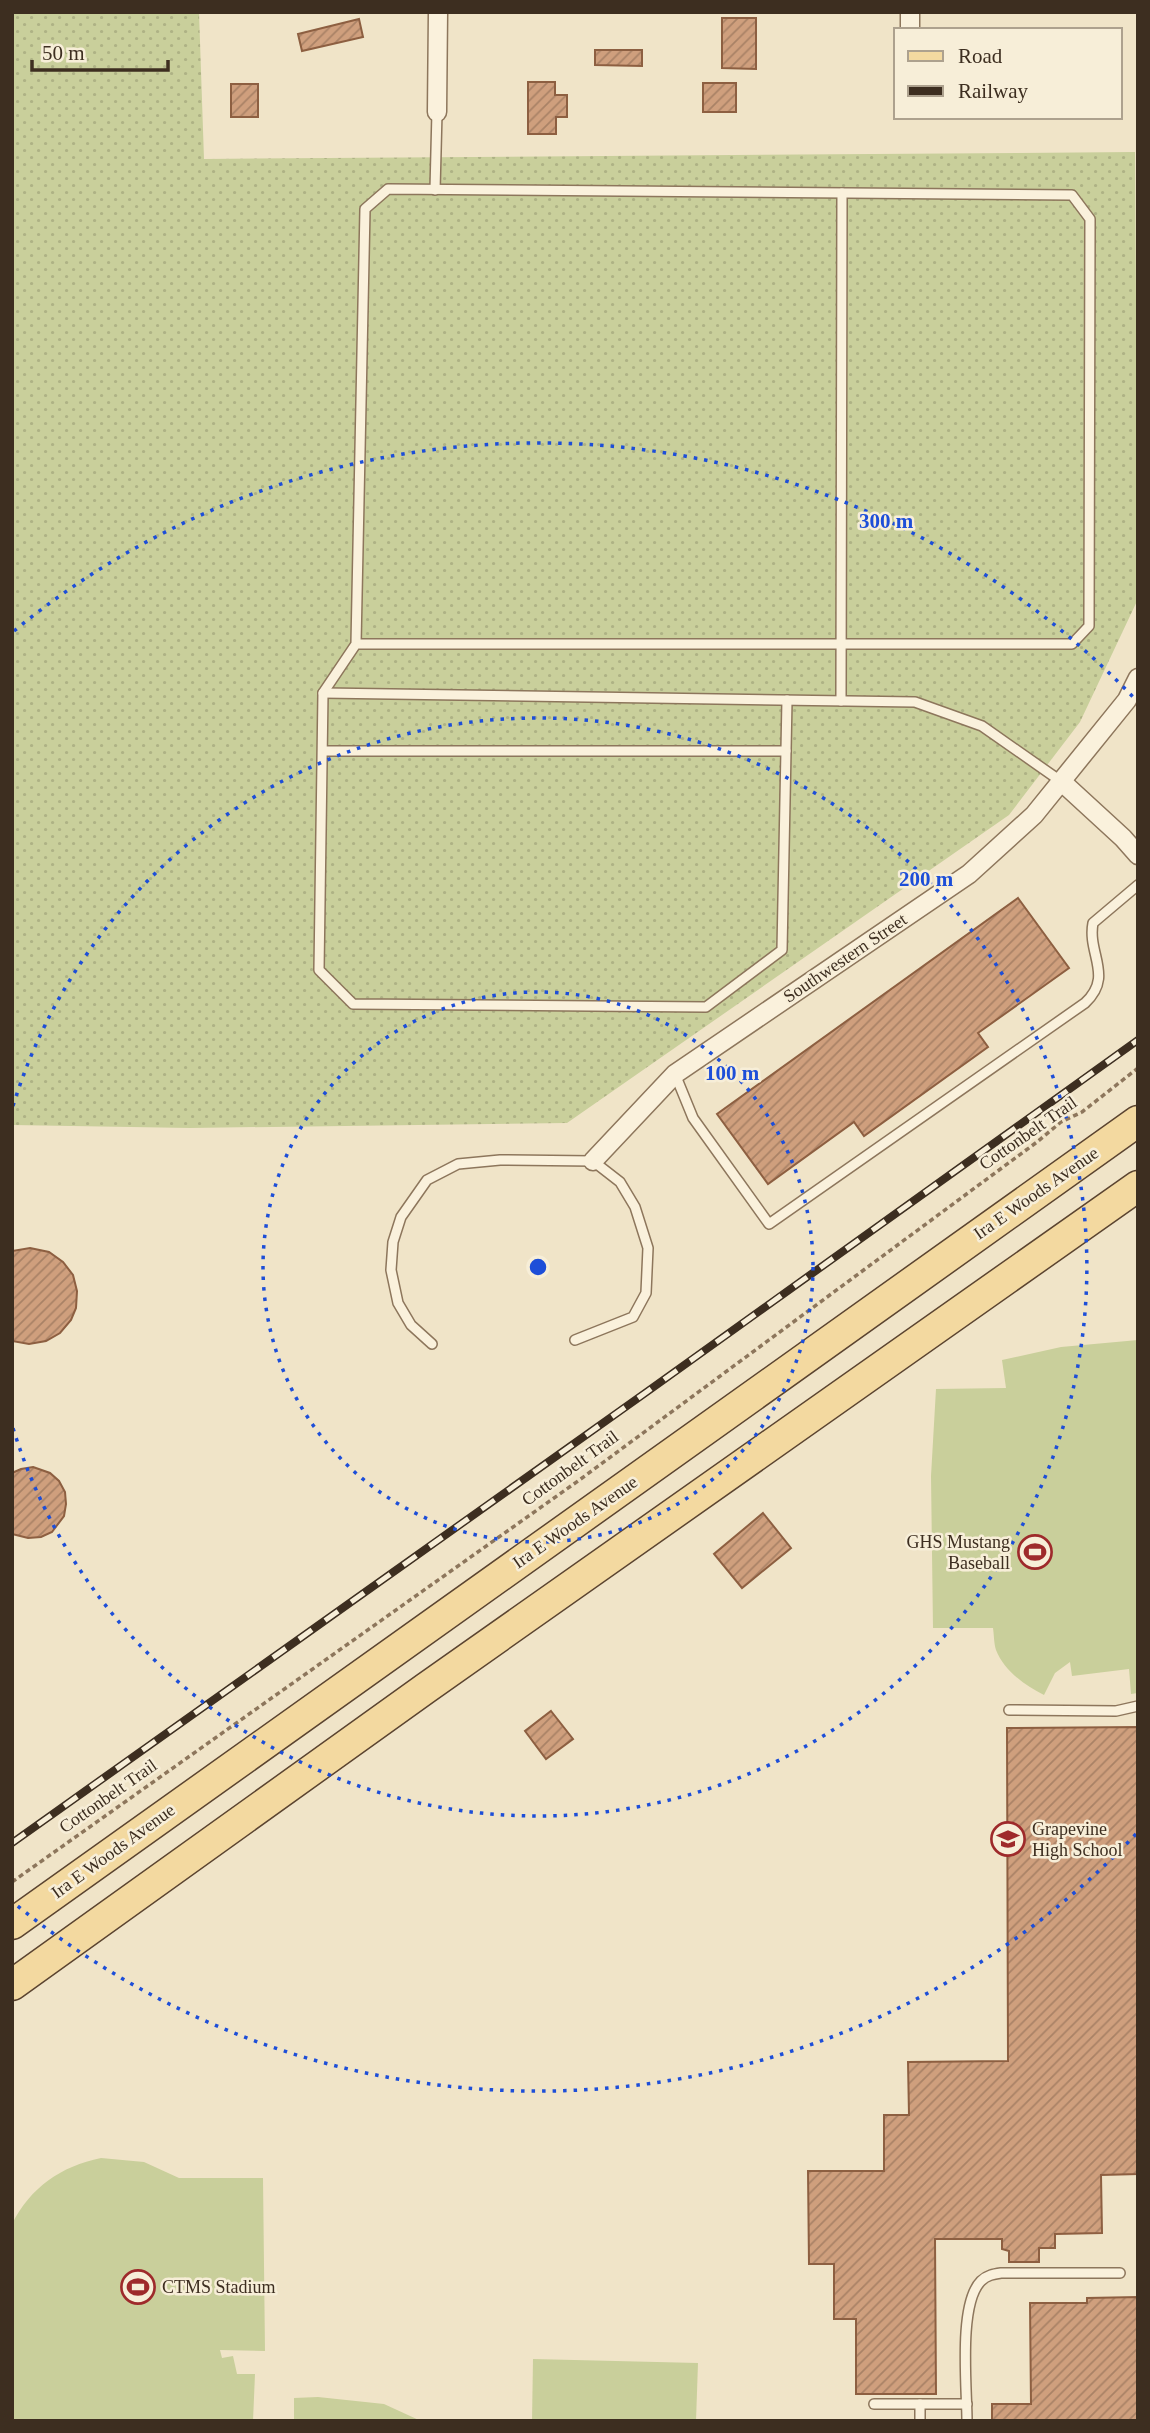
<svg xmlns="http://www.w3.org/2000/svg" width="1150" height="2433" viewBox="0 0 1150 2433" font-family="'Times New Roman',serif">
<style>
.grass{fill:url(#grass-dots)}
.pitch{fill:#c9cf9b}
.building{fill:url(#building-hatch);stroke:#8d5f41;stroke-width:2}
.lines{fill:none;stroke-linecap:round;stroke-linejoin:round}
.lane-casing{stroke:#8d765c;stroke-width:12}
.street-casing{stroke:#8d765c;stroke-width:21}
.primary-casing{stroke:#5b4430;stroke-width:33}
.path{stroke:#8d765c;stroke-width:3.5;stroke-dasharray:5 3.5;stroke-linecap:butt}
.lane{stroke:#faf1dc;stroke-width:9}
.street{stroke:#faf1dc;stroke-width:18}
.primary{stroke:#f3d9a0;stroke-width:30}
.rail-casing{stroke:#3d2e20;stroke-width:8}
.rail{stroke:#f7eed8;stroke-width:5;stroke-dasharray:16;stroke-linecap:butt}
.ring{fill:none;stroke:#1d4ed8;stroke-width:3.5;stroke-dasharray:3.5 7}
.labels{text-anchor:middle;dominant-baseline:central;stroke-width:5;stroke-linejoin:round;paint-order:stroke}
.street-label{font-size:18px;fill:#3d2e20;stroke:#f7eed8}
.poi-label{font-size:18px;fill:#3d2e20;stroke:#f7eed8;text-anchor:start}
.centre{fill:#1d4ed8;stroke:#f7eed8;stroke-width:3.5}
.ring-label{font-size:21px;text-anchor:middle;font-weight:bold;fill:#1d4ed8;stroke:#f7eed8;stroke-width:5;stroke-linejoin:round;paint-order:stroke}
</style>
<defs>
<pattern id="grass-dots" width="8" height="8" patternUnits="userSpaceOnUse" patternTransform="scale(1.75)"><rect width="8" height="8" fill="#c9cf9b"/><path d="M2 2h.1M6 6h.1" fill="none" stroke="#aeb285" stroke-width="1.8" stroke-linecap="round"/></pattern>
<pattern id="building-hatch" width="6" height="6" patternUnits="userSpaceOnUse" patternTransform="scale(1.75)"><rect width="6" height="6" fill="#cf9f7d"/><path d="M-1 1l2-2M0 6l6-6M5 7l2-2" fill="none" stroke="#a98266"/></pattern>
</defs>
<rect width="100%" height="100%" fill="#f0e4c8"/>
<path class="grass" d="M12 12H199L204 159 1135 152 1138 599 1080 722 1009 815 567 1123 190 1128 12 1125Z"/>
<g class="pitch">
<path d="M1138 1340V1693L1131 1694 1129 1669 1072 1676 1070 1662 1055 1673 1044 1695C1026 1686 1004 1671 996 1650 994 1644 994 1635 993 1628H933L931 1476 936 1389 1006 1388 1002 1360 1061 1347Z"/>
<path d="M101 2158 144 2162 179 2178H263L265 2351 220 2350 222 2358 233 2356 237 2374H255L253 2421H12V2224C30 2188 61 2166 101 2158Z"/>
<path d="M533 2359 698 2363 696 2421H532Z"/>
<path d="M318 2397 384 2404 421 2421H294V2398Z"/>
</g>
<g class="building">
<path d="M722 18H756V69L722 68Z"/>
<path d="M359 19 363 37 302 51 298 34Z"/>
<path d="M595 50H642V66L595 65Z"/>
<path d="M528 82H555V95H567V117H556V134H528Z"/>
<rect x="703" y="83" width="33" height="29"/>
<rect x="231" y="84" width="27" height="33"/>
<path d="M1018 898 1069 968 978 1033 988 1047 864 1136 854 1122 768 1184 717 1114Z"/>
<path d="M30 1248 49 1252 63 1262 73 1275 77 1291 76 1308 71 1320 60 1333 46 1341 29 1344 12 1341V1251Z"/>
<path d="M33 1467 50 1473 59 1481 65 1492 66 1504 64 1516 52 1532 41 1537 28 1538 12 1534V1473L21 1469Z"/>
<path d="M763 1513 791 1548 742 1588 714 1554Z"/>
<path d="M551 1711 573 1739 546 1759 525 1731Z"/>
<path d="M1138 1727V2174L1101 2175 1102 2233 1055 2234V2248H1039V2262H1009V2251L1002 2249V2239H935L936 2394H856V2319H834V2264H809L808 2171H884V2115H909L908 2062 1008 2061 1007 1728Z"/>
<path d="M1138 2297V2421H992V2404H1031L1030 2303H1087V2298Z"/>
</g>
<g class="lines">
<g class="lane-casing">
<g id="lane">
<path d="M435 190 437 112"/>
<path d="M356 644H1072L1089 626 1090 219 1072 195 388 189 365 209 356 644 323 693 319 970 353 1004 706 1007 782 950 787 700"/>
<path d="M323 693 915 702 982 726 1062 782"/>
<path d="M841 701 842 193"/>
<path d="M323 751H786"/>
<path d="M675 1074 693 1118 769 1224 1085 1003C1114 976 1087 954 1093 923L1138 885"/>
<path d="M432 1344 411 1325 398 1303 391 1270 393 1242 401 1217 427 1180 458 1164 500 1160 593 1161 620 1182 635 1207 648 1248 646 1293 633 1317 575 1340"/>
<path d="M1009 1710 1116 1711 1138 1706"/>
<path d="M874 2404H967"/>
<path d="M920 2404V2421"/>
<path d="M967 2421C967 2388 958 2304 981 2281 987 2275 994 2274 1001 2273H1120"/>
</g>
</g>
<g class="street-casing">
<g id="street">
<path d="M910 12V30"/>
<path d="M437 112 438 12"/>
<path d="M1062 782 1123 838 1138 855"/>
<path d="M593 1161 675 1074 969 874 1034 815 1127 700 1138 678"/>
</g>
</g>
<g class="primary-casing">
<g id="primary">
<path d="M12 1924 1138 1121"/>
<path d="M12 1985 426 1688 1138 1186"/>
</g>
</g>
<path class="path" d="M12 1882 578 1481 1037 1142 1061 1122 1082 1112 1138 1068"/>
<use href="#lane" class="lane"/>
<use href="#street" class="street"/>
<use href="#primary" class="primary"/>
<g class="rail-casing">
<path id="rail" d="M12 1843 648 1391 1138 1040"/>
</g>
<use href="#rail" class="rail"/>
</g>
<g class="ring">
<circle cx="538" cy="1267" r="275"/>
<path d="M13 1106A549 549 0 1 1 13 1428"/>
<path d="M1136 1834A824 824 0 0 1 14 1903M14 631A824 824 0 0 1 1136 700"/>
</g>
<defs>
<g id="stadium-ring" transform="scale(1.75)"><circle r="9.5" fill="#f7eed8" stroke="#9e2a2b" stroke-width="1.5"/><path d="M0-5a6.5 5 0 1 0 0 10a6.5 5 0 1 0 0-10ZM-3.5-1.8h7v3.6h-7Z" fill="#9e2a2b"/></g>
<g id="school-ring" transform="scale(1.75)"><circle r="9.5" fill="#f7eed8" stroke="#9e2a2b" stroke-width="1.5"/><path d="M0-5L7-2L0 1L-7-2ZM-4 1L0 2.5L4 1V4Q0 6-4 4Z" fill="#9e2a2b"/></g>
</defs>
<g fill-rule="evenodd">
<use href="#stadium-ring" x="1035" y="1552"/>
<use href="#school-ring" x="1008" y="1839"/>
<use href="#stadium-ring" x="138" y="2287"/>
</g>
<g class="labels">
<g class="street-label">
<text transform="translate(845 958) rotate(-34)">Southwestern Street</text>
<text transform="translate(1028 1133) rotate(-35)">Cottonbelt Trail</text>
<text transform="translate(1036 1193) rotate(-35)">Ira E Woods Avenue</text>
<text transform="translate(570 1468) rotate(-36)">Cottonbelt Trail</text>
<text transform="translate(575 1522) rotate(-35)">Ira E Woods Avenue</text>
<text transform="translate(108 1796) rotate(-35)">Cottonbelt Trail</text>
<text transform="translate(113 1851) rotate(-36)">Ira E Woods Avenue</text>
</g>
<g class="poi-label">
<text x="1010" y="1542" text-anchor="end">GHS Mustang<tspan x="1010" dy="21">Baseball</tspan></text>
<text x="1032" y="1829">Grapevine<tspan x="1032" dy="21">High School</tspan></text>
<text x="162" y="2287">CTMS Stadium</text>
</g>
</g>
<circle cx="538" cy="1267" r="10" class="centre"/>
<g class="ring-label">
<text x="886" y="528">300 m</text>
<text x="926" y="886">200 m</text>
<text x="732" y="1080">100 m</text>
</g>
<rect width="1150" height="2433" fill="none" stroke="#3d2e20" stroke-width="28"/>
<rect x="894" y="28" width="228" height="91" fill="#f7eed8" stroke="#ada18e" stroke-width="2"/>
<rect x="908" y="51" width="35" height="10" fill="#f3d9a0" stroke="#ada18e" stroke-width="2"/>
<text x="958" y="63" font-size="21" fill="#3d2e20">Road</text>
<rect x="908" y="86" width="35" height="10" fill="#3d2e20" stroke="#ada18e" stroke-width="2"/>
<text x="958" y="98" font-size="21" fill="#3d2e20">Railway</text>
<path d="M32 60v10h136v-10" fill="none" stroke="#3d2e20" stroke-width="3.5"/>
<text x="42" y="60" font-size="21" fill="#3d2e20" stroke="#f7eed8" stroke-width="5" paint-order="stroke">50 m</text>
</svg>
